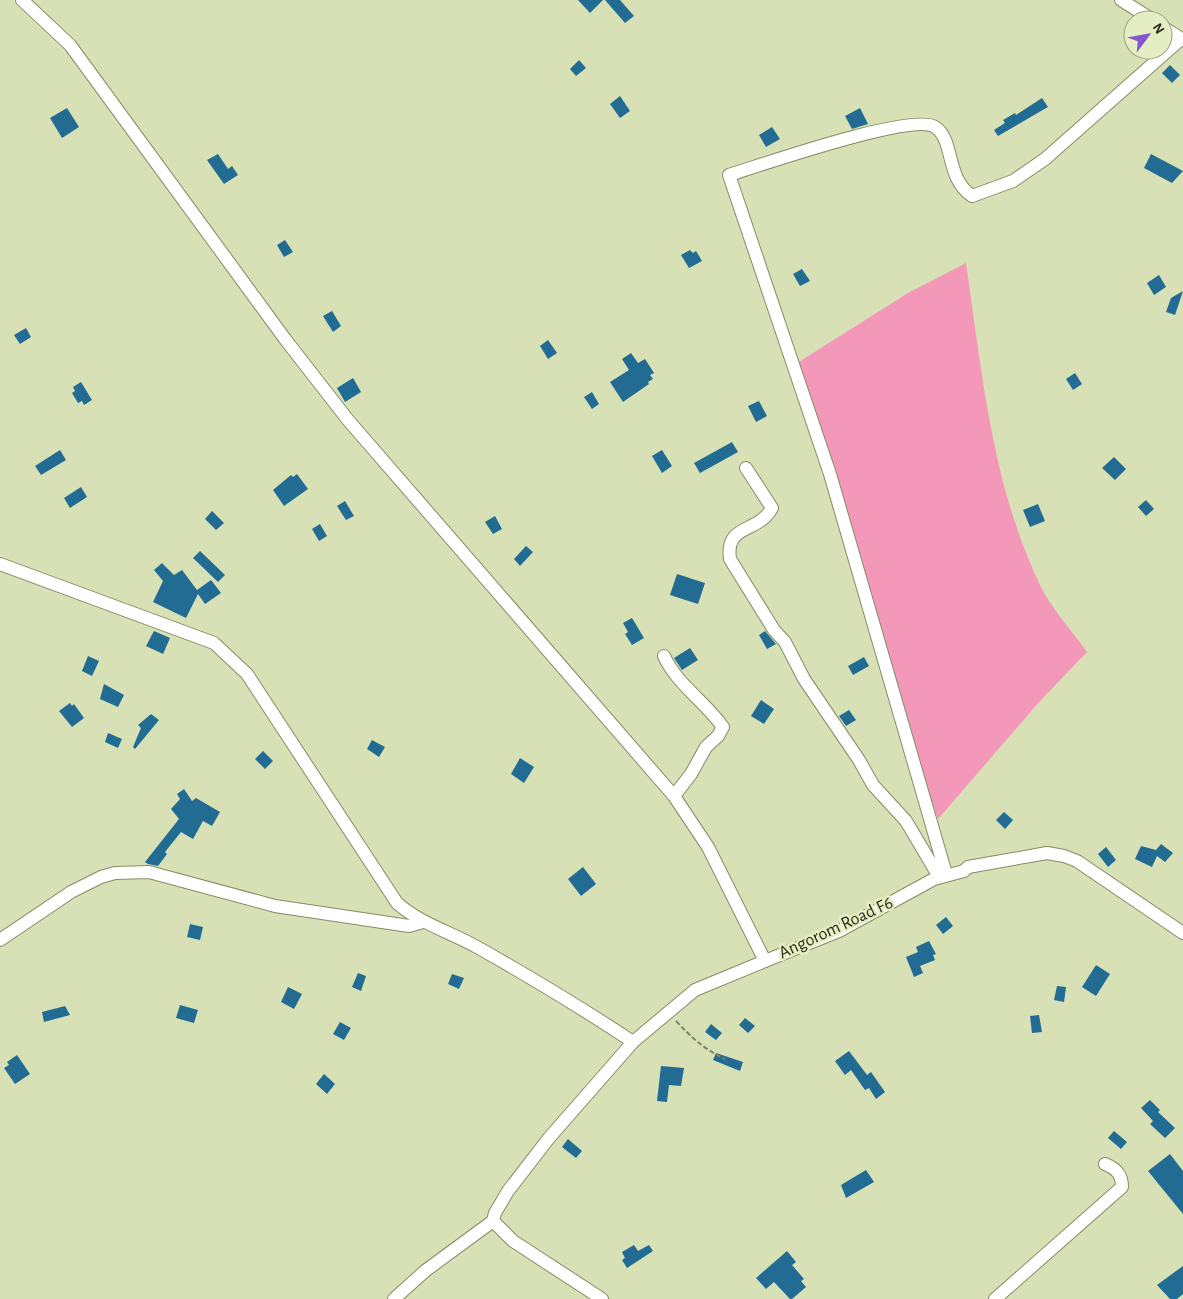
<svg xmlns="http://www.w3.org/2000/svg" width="1183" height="1299" viewBox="0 0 1183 1299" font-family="'Alegreya Sans',sans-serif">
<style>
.green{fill:#f398b8}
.building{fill:#226b92}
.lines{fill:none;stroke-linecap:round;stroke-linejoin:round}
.minor-casing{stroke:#848c64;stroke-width:14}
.path{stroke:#7e8467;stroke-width:2;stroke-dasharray:5 2.5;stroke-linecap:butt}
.minor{stroke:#fff;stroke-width:12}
.labels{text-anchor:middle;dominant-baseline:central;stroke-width:5;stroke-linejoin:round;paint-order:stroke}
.street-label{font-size:18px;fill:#292c1c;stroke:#e5eec3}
</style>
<rect width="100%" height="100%" fill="#d8e1b6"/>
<path class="green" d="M966 263C982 372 992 486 1041 587 1052 609 1072 631 1087 652L1040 701 938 819 893 692 794 365 908 293Z"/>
<g class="building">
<path d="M578 0H603L590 13Z"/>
<path d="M605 0H620L634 16 625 23Z"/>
<path d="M579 60 586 68 576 76 570 69Z"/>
<path d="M1170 65 1180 75 1172 83 1162 73Z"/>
<path d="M620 96 630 111 620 118 610 104Z"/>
<path d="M1042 98 1048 107 998 136 994 130 1005 123 1003 120 1015 113 1016 115Z"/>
<path d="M67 108 79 127 62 138 50 118Z"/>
<path d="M860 108 868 124 852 129 845 116Z"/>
<path d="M772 127 780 139 766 147 759 135Z"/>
<path d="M218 154 228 169 232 166 238 175 224 184 207 160Z"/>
<path d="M1151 154 1183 171 1172 183 1144 168Z"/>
<path d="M285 240 293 252 284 257 277 245Z"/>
<path d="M690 250 693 253 696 251 702 261 689 268 681 255Z"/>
<path d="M802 269 810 281 800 286 793 274Z"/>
<path d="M1159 275 1166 287 1154 295 1147 283Z"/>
<path d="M1183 291 1175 315 1166 312 1171 298Z"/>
<path d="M332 311 341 326 333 332 323 316Z"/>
<path d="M26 328 31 337 20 344 14 335Z"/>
<path d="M548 340 557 353 548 359 540 346Z"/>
<path d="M631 353 638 363 645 359 654 373 650 375 653 379 648 382 649 384 623 402 610 382 629 370 622 359Z"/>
<path d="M1075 373 1082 384 1073 390 1066 379Z"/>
<path d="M353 378 361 392 345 402 337 388Z"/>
<path d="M81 382 92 400 84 405 82 401 78 403 72 393 75 391 73 387Z"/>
<path d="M592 392 599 404 592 409 584 397Z"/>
<path d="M759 401 767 416 756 422 748 406Z"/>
<path d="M732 442 738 452 700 473 694 463Z"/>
<path d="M60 450 66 460 41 475 35 466Z"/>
<path d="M662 450 672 466 662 473 652 456Z"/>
<path d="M1114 457 1126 469 1115 480 1102 468Z"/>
<path d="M297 474 308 489 284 506 273 490 291 475 293 477Z"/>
<path d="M81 487 87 497 70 508 64 498Z"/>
<path d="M1146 500 1154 509 1146 516 1138 507Z"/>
<path d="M345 501 354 516 346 520 337 506Z"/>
<path d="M1038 504 1045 521 1030 527 1023 510Z"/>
<path d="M212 511 224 523 216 530 205 519Z"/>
<path d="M495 516 502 529 493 534 485 522Z"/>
<path d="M320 524 327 536 319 541 312 529Z"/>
<path d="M526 546 533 552 520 566 514 559Z"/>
<path d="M200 551 225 575 218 582 193 558Z"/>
<path d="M162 563 174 575 182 570 197 590 211 580 221 593 205 604 198 594 186 618 153 602 163 581 154 570Z"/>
<path d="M677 574 705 583 698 604 670 595Z"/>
<path d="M632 618 644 638 632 645 625 634 628 632 623 623Z"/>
<path d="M154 631 170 638 163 654 146 646Z"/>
<path d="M765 631 776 644 767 649 759 635Z"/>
<path d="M690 648 698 660 682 670 674 658Z"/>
<path d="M88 656 99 661 92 676 82 671Z"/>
<path d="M864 657 869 666 853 675 848 666Z"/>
<path d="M104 684 124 695 118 707 100 699Z"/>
<path d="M761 700 774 709 764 724 751 716Z"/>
<path d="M70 703 72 706 74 704 84 718 72 727 59 711Z"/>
<path d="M849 710 856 720 846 726 839 716Z"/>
<path d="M151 714 159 720 135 749 133 747 141 728 138 725Z"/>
<path d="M108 733 122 739 118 748 105 742Z"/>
<path d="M372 740 385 747 379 757 367 749Z"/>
<path d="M263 751 273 761 265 769 255 759Z"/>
<path d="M520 758 534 767 524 783 511 774Z"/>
<path d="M184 789 192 801 196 798 220 812 212 826 203 821 193 839 181 832 165 852 167 854 158 866 148 864 145 862 179 819 171 809 180 799 177 794Z"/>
<path d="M1004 812 1013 820 1005 829 996 820Z"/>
<path d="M1161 844 1173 853 1165 862 1157 856 1152 867 1135 859 1141 846 1156 850Z"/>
<path d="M1106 847 1116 860 1108 867 1098 854Z"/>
<path d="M583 867 596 884 581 896 568 879Z"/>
<path d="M946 917 953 926 943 934 936 925Z"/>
<path d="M190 924 203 927 200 940 187 937Z"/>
<path d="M929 941 936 954 933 955 935 960 920 966 923 973 914 977 906 957 918 952 916 947Z"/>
<path d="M1096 965 1110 974 1096 996 1082 987Z"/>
<path d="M358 973 366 976 361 991 352 987Z"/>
<path d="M452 974 464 978 459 989 448 984Z"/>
<path d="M1057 986 1066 987 1064 1002 1054 1000Z"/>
<path d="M288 987 302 994 294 1009 281 1002Z"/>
<path d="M180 1005 198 1010 194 1023 176 1018Z"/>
<path d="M65 1006 70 1015 44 1022 42 1012Z"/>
<path d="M1039 1015 1042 1032 1032 1033 1030 1016Z"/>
<path d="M745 1018 755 1026 748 1033 739 1025Z"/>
<path d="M340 1022 351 1028 344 1040 333 1034Z"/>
<path d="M711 1024 722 1033 716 1040 705 1032Z"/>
<path d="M849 1051 867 1075 871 1072 885 1092 876 1099 869 1088 865 1090 851 1070 845 1075 835 1061Z"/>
<path d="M716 1053 743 1062 740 1071 713 1060Z"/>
<path d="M17 1055 30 1074 15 1084 4 1068 9 1065 7 1062Z"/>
<path d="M661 1066 684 1068 681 1086 669 1085 667 1102 657 1101Z"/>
<path d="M324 1074 335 1084 327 1094 316 1084Z"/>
<path d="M1150 1100 1160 1110 1158 1112 1175 1128 1165 1138 1150 1124 1153 1121 1141 1108Z"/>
<path d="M1114 1131 1127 1142 1121 1149 1108 1138Z"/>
<path d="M568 1139 582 1151 576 1158 562 1147Z"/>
<path d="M1170 1154 1183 1171V1214L1148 1171Z"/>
<path d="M866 1170 874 1182 846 1198 841 1185Z"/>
<path d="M634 1245 638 1251 649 1245 653 1251 627 1268 622 1260 625 1258 622 1252Z"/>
<path d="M787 1251 796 1262 792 1265 804 1279 801 1281 806 1287 792 1299H790L774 1282 766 1289 756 1278Z"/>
<path d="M1183 1266V1294L1177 1299H1170L1157 1285Z"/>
</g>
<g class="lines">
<g class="minor-casing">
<g id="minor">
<path d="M22 0 70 45 285 339 348 420 674 796"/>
<path d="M1121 0 1153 20"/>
<path d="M1163 27 1183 40"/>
<path d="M746 468 772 508C758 534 725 523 730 559L774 630 785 642 804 679 859 760 873 785 906 821 935 870 946 874 830 474 729 175C761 165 913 112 935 127 955 140 945 178 972 196L1013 181 1045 159 1181 39"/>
<path d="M0 564 214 643 247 674 397 903C421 924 450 932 477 947 530 977 582 1008 633 1042"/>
<path d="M664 656C678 686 704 700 723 727L718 736 706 747 691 774 674 796 708 847 765 961 839 931 934 879 964 871 968 867 1047 853 1064 856 1077 861 1183 933"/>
<path d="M0 940 71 892 101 877 115 873 149 872 275 906 409 926 423 922"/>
<path d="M394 1299 425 1271 493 1221"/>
<path d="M602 1299 513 1241 493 1221 495 1213 508 1191 549 1138 633 1042 695 990 765 961"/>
<path d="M995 1299 1122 1187C1122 1175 1117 1169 1105 1164"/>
</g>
</g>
<path class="path" d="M676 1021C692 1038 704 1049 725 1059"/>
<use href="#minor" class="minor"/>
</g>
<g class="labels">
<g class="street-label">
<text transform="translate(836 928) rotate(-25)">Angorom Road F6</text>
</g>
</g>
<g transform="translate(1148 35) rotate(58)"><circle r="24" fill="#e5eec3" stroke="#9aa080"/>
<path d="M0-4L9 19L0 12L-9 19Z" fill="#8356cf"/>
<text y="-8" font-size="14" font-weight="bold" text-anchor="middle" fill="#292c1c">N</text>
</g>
</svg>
